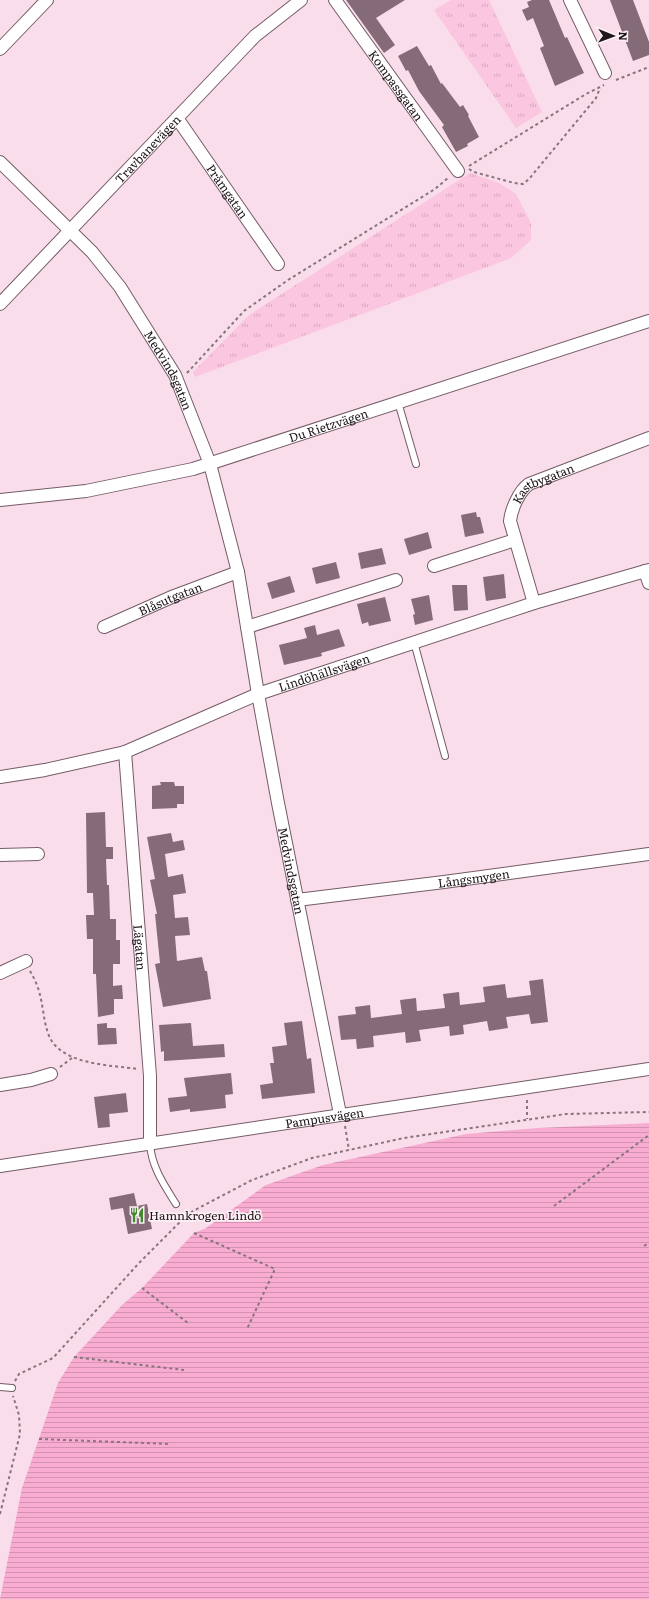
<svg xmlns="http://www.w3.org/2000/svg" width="649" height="1599" viewBox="0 0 649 1599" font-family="Literata,serif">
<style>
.grass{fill:url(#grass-tufts)}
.water{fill:url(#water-rules)}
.building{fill:#846b77}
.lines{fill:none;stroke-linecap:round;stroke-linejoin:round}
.service-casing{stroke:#745c67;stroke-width:8}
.minor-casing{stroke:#745c67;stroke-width:14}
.path{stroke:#87747c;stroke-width:2;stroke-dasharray:3 3;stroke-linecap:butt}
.service{stroke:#fff;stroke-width:6}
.minor{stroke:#fff;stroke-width:12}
.labels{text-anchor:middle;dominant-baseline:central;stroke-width:3.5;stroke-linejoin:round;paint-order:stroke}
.street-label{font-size:12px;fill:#1e1419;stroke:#fcf0f5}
.poi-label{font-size:12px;fill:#1e1419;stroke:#fcf0f5;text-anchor:start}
</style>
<defs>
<pattern id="grass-tufts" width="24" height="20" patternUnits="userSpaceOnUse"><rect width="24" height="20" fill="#fbc6df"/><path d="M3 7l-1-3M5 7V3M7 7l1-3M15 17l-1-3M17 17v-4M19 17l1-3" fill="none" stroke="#d7a9bf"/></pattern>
<pattern id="water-rules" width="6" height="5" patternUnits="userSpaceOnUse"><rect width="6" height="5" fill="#f8acd1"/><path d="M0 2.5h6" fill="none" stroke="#d493b3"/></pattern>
</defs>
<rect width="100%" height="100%" fill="#faddea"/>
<g class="grass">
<path d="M451 0H489L542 112 516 128 434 10Z"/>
<path d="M470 173 499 183 516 194 531 223V240L511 258 195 377 193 372 249 315Z"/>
</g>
<path class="water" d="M649 1123V1599H0L22 1488 58 1383 74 1357 122 1305 142 1288 194 1233 206 1228 266 1185 323 1165 466 1134 538 1128Z"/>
<g class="building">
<path d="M346 0H405L376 18 395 45 384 53Z"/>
<path d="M532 0H549L565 38 567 37 584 73 555 86 540 48 544 46 533 18 527 21 522 10 529 7 527 2Z"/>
<path d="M610 0H633L649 42V55L633 61Z"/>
<path d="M417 46 429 66 431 65 441 84 442 83 460 107 463 105 469 115 468 116 479 137 467 144 468 146 456 152 442 127 444 125 419 91 408 70 406 71 398 56Z"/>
<path d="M476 512 477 517H480L484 533 465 537 461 515Z"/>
<path d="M428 532 432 548 409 555 404 539Z"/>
<path d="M382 548 386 564 361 569 358 553Z"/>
<path d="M336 562 340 578 316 584 312 568Z"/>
<path d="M504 574 506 598 486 601 483 577Z"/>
<path d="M290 576 295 592 272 599 267 583Z"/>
<path d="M452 585H467L468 610 454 611Z"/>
<path d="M429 595 433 620 415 625 413 615 415 614 411 599Z"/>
<path d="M385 597 391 621 369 626 368 622 362 624 357 604Z"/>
<path d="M315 625 317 635 339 629 345 646 321 653 322 656 284 665 279 645 307 638 304 628Z"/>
<path d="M160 782H174L175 786H184V804H177V808L152 809V786L161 785Z"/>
<path d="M105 812 106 847H113V859H106L107 885H109L110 919H116V940H120V964H113V986L122 985 123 999H114V1014L98 1017 96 974H93V939H87L86 915H94L93 893H87L86 813Z"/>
<path d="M171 833 173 842 183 840 185 850 165 854 168 877 183 874 186 893 173 895 175 918 188 917 190 935 175 936 177 961 202 957 205 971H207L211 999 163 1007 155 964 160 963 155 914H157L150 880 155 879 147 837Z"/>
<path d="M543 979 548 1022 531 1024 529 1014 506 1017 508 1028 489 1031 487 1021 463 1025 464 1034 450 1036 449 1026 419 1030 421 1041 406 1043 405 1032 373 1036 374 1047 357 1049 356 1039 341 1040 338 1016 356 1014 355 1007 370 1005 371 1018 402 1014 400 1000 416 998 417 1011 445 1008 443 994 459 992 460 1005 485 1002 483 987 505 984 507 998 531 995 529 981Z"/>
<path d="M302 1021 307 1059 311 1058 315 1093 262 1099 260 1085 273 1083 270 1063H274L272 1047 287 1045 284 1023Z"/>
<path d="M107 1023V1028H116L117 1044 98 1045 97 1024Z"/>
<path d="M191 1023 193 1046 224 1044 225 1057 164 1061V1051L161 1052 159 1025Z"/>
<path d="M231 1073 233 1094 225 1095 226 1108 190 1112V1109L170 1112 168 1098 187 1096 184 1078Z"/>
<path d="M126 1093 128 1112 109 1114 110 1127 98 1128 94 1097Z"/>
<path d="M134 1193 137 1206 147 1204 152 1229 128 1234 123 1208 111 1210 109 1198Z"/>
</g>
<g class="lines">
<g class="service-casing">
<g id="service">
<path d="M398 402 416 464"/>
<path d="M414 642 445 756"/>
<path d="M150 1143C151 1166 164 1185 176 1204"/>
<path d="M0 1387 12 1388"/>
</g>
</g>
<g class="minor-casing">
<g id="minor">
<path id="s1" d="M335 0 458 171"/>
<path d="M570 0 605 73"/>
<path d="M0 49 47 0"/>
<path id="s2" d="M177 118 278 264"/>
<path id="s3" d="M0 162 92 252 120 287 175 375 210 464 238 572 258 694 278 803 340 1114"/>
<path id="s4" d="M0 304 255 36 301 0"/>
<path id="s5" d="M0 500 86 491 193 469 649 321"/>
<path d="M434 566 515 540"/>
<path d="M645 571 649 583"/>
<path id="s6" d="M534 603 510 521C511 510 519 491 529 484L649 438"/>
<path id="s7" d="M104 627 174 596 238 572"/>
<path d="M247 627 396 580"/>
<path id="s8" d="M125 752 150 1076V1143"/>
<path id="s9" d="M0 777 45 770 125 752 258 694 534 603 649 570"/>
<path d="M0 855 38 854"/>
<path id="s10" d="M297 900 444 882 649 854"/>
<path d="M0 973 26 961"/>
<path d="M0 1085 31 1080 51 1074"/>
<path id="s11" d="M0 1166 649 1069"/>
</g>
</g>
<g class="path">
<path d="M616 80 649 67"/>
<path d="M469 166 586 94 604 85"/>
<path d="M469 169 474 172 514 183 523 184 529 179 596 98 600 88"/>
<path d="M187 373 244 311 288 280 435 189 448 178"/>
<path d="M30 971C33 976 36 982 38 988 43 1002 43 1019 48 1033 58 1065 110 1065 138 1069"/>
<path d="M60 1067 72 1058"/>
<path d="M527 1100V1119"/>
<path d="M345 1126 349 1150"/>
<path d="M554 1206 649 1135"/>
<path d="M194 1233 275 1269 247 1329"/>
<path d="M644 1246 649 1243"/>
<path d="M142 1288 188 1323"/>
<path d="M74 1357 184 1370"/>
<path d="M15 1381 19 1374 53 1358 139 1263 184 1218 193 1211 252 1180 312 1158 404 1138 566 1114 649 1112"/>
<path d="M39 1439 171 1444"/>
<path d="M0 1514 20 1434 19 1415 13 1396"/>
</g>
<use href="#service" class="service"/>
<use href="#minor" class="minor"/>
</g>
<defs>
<g id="restaurant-bare" transform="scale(1.2)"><path d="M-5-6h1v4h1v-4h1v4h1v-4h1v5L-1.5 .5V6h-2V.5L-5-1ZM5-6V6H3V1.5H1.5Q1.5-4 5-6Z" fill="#43882d" stroke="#fcf0f5" stroke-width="2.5" paint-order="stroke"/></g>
</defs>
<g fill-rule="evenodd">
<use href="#restaurant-bare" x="137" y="1215"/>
</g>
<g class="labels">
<g class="street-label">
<text stroke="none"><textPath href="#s1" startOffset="105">Kompassgatan</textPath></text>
<text stroke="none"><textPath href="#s4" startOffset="214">Travbanevägen</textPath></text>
<text stroke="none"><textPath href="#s2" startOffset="89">Pråmgatan</textPath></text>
<text stroke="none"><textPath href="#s3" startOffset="270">Medvindsgatan</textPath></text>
<text stroke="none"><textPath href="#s5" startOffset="338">Du Rietzvägen</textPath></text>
<text stroke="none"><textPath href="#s6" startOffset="140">Kastbygatan</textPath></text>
<text stroke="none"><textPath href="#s7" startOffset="72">Blåsutgatan</textPath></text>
<text stroke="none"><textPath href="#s9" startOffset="342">Lindöhällsvägen</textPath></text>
<text stroke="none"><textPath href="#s3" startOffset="788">Medvindsgatan</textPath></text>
<text stroke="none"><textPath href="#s10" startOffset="178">Långsmygen</textPath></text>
<text stroke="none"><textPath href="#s8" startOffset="196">Lägatan</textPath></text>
<text stroke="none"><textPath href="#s11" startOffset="328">Pampusvägen</textPath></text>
</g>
<g class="poi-label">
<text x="149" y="1215">Hamnkrogen Lindö</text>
</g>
</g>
<g transform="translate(613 36) rotate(91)" stroke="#fcf0f5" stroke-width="3" paint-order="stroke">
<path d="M0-3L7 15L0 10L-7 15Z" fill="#1e1419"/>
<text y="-6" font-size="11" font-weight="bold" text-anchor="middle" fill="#1e1419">N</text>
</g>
</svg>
